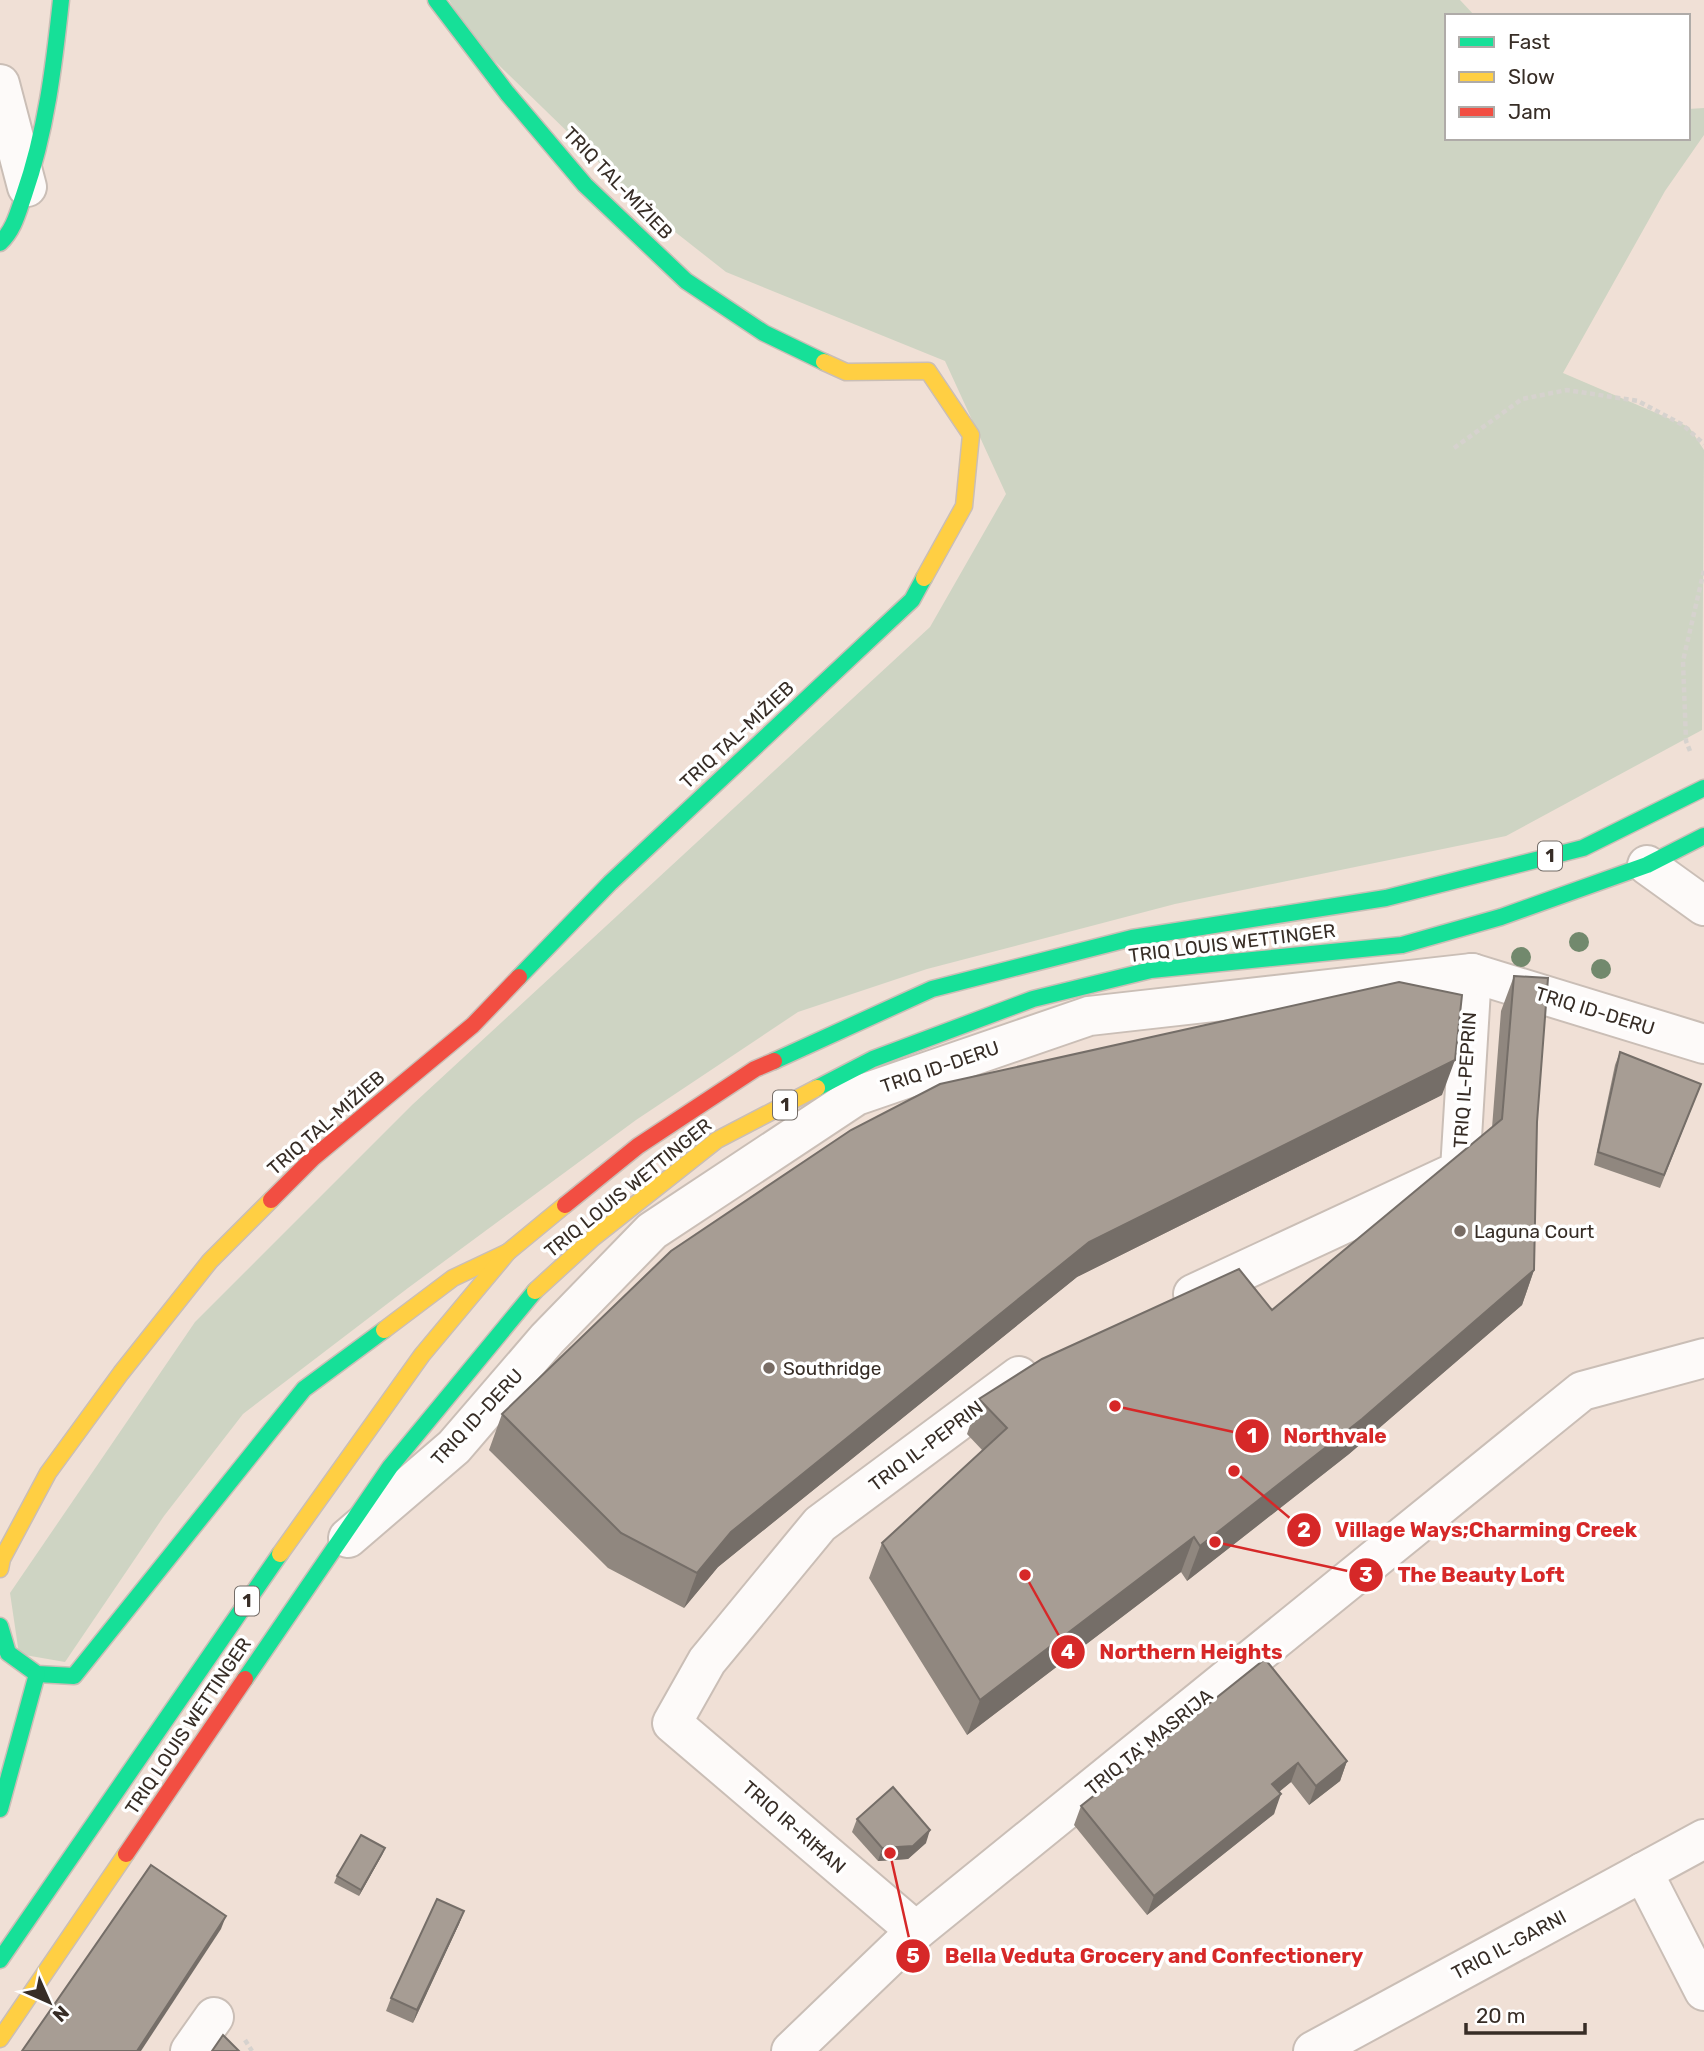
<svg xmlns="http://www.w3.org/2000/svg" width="1704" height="2051" viewBox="0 0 1704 2051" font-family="Rubik,sans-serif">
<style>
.green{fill:#ced4c3}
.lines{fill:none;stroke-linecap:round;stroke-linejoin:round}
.street-casing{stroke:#cabeb6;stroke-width:42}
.fast-casing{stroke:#cabeb6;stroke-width:19}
.slow-casing{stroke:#cabeb6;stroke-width:19}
.jam-casing{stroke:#cabeb6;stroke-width:19}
.path{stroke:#d6d2ce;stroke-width:4.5;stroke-dasharray:5 3.5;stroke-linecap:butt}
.street{stroke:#fdfaf9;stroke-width:38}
.fast{stroke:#16e098;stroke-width:16}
.slow{stroke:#ffcf43;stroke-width:16}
.jam{stroke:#f24e42;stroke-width:16}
.tree{fill:#72896d}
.wall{fill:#90877f}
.shaded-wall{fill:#756e68}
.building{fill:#a79d94;stroke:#756e68;stroke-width:2}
.poi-dot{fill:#786c64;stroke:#fff;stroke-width:2.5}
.labels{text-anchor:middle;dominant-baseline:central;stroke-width:7;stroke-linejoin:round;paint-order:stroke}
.shield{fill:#fff;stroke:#736c67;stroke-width:2}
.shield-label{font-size:18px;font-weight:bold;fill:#372d26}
.street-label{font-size:19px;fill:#372d26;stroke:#fff}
.poi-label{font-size:19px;fill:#372d26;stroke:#fff;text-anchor:start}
.leader{fill:none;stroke:#d62828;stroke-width:2.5}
.callout-dot{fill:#d62828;stroke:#fff;stroke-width:2.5}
.mark-label{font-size:21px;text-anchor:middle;font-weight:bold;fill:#fff}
.callout-label{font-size:21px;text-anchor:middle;font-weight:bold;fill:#d62828;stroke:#fff;stroke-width:7;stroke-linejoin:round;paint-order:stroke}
</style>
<rect width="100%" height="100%" fill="#f0e0d6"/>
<path class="green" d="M449 0H1460L1475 16H1447V138H1688V109L1704 108V135L1665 191 1563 373 1689 427 1704 450 1702 730 1506 836 1175 904 927 969 798 1012 636 1120 408 1288 243 1414 164 1516 65 1662 19 1654 10 1593 195 1322 412 1105 930 627 1006 494 945 361 726 272 651 213 471 38Z"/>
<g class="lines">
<g class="street-casing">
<g id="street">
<path d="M0 84 27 187"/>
<path d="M1647 865 1704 906"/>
<path d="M1193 1294 1460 1170 1472 973"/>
<path d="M348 1538 454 1447 547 1339 652 1231 856 1096 1089 1016 1472 973 1704 1044"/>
<path d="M1643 1872 1704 1991"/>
<path d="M916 1931 672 1723 707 1661 820 1524 1019 1376"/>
<path d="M190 2051 214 2017"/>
<path d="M791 2051 916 1931 1582 1391 1704 1358"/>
<path d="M1313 2051 1704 1839"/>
</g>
</g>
<g class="fast-casing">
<g id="fast">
<path d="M436 0 507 93 585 185 686 281 764 333 824 362"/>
<path d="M0 243C14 230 18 212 24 195 46 132 54 66 61 0"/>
<path d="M519 977 610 883 912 600 924 578"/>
<path d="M774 1061 932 989 1132 938 1386 898 1583 848 1704 788"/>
<path d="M817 1088 873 1059 1033 999 1151 970 1402 945 1501 917 1647 865 1704 836"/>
<path d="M0 1626 8 1653 37 1674 74 1676 304 1389 384 1330"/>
<path d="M245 1679 390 1467 535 1291"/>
<path d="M0 1809 37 1674"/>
<path d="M0 1960 280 1554"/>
</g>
</g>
<g class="slow-casing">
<g id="slow">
<path d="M824 362 846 372 928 371 971 435 964 506 924 578"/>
<path d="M535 1291 593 1238 717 1140 817 1088"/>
<path d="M384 1330 453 1278 508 1252"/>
<path d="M280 1554 422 1355 508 1252 565 1205"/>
<path d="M0 1569 2 1559 48 1473 121 1373 210 1261 271 1200"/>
<path d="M0 2039 126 1854"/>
</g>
</g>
<g class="jam-casing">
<g id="jam">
<path d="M271 1200 313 1158 473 1025 519 977"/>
<path d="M565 1205 638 1146 755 1069 774 1061"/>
<path d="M126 1854 245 1679"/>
</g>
</g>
<g class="path">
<path d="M1454 448 1522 399 1567 390 1638 401 1683 425 1704 444"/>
<path d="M1690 751 1686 741 1683 661 1704 570"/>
<path d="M245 2040 252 2051"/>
</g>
<use href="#street" class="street"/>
<use href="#fast" class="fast"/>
<use href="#slow" class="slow"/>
<use href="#jam" class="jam"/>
</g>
<g class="tree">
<circle cx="1579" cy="942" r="10"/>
<circle cx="1521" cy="957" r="10"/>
<circle cx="1601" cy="969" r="10"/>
</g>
<g class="wall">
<path d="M1514 976 1537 1122 1534 1270 1522 1305 1349 1454 1187 1581 1181 1572 967 1735 869 1578 882 1543 983 1451 967 1434 979 1399 1272 1310 1492 1128 1501 1011Z"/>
<path d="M1620 1052 1701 1084 1660 1188 1594 1165 1615 1065Z"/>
<path d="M1442 1095 1077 1277 718 1567 684 1608 608 1568 489 1450 502 1414Z"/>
<path d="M1265 1659 1347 1761 1340 1781 1309 1805 1291 1782 1279 1792 1274 1814 1147 1915 1074 1825 1081 1806Z"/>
<path d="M857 1819 926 1843 908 1859 878 1861 852 1832Z"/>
<path d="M385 1848 382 1855 359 1896 334 1883 337 1876Z"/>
<path d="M464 1911 459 1924 413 2023 386 2011 391 1998Z"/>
</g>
<g class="shaded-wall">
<path d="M1455 1060 1442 1095 1077 1277 718 1567 684 1608 697 1573 731 1532 1089 1242Z"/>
<path d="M1534 1270 1522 1305 1349 1454 1187 1581 1200 1546Z"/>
<path d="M1194 1537 1181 1572 967 1735 980 1700Z"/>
<path d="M1347 1761 1340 1781 1309 1805 1316 1786Z"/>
<path d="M1298 1763 1291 1782 1265 1803 1272 1784Z"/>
<path d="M1281 1794 1274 1814 1147 1915 1154 1896Z"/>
<path d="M930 1830 926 1843 908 1859 878 1861 882 1848Z"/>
<path d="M385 1848 382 1855 359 1896 361 1890Z"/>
<path d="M464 1911 459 1924 413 2023 417 2010Z"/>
<path d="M226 1916 221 1929 141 2051H137Z"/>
</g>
<g class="building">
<path d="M1514 976 1548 978 1537 1122 1534 1270 1362 1419 1200 1546 1194 1537 980 1700 882 1543 1007 1428 979 1399 1042 1359 1239 1269 1272 1310 1502 1119Z"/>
<path d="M1399 982 1462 995 1455 1060 1089 1242 731 1532 697 1573 621 1533 502 1414 671 1251 851 1130 940 1084Z"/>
<path d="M1620 1052 1701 1084 1664 1175 1598 1152Z"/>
<path d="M1265 1659 1347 1761 1316 1786 1298 1763 1272 1784 1281 1794 1154 1896 1081 1806Z"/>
<path d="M893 1787 930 1830 913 1846 882 1848 857 1819Z"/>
<path d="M361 1835 385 1848 361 1890 337 1876Z"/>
<path d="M151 1865 226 1916 137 2051H22Z"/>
<path d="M437 1899 464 1911 417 2010 391 1998Z"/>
<path d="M223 2035 239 2051H212Z"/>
</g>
<g class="poi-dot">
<circle cx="1460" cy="1231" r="7"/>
<circle cx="769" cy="1368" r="7"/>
</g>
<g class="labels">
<g class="shield">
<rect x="1538" y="841.5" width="24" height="29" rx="5"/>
<rect x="773" y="1090.5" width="24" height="29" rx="5"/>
<rect x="235" y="1586.5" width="24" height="29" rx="5"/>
</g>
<g class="shield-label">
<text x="1550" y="856">1</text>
<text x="785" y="1105">1</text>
<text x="247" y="1601">1</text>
</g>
<g class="street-label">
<text transform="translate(618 183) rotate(46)">TRIQ TAL-MIŻIEB</text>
<text transform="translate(737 735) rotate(-43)">TRIQ TAL-MIŻIEB</text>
<text transform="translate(1232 943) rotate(-7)">TRIQ LOUIS WETTINGER</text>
<text transform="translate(1595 1011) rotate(17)">TRIQ ID-DERU</text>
<text transform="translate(940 1067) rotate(-19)">TRIQ ID-DERU</text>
<text transform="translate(1465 1080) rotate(-86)">TRIQ IL-PEPRIN</text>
<text transform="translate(326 1123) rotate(-41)">TRIQ TAL-MIŻIEB</text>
<text transform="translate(628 1188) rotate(-39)">TRIQ LOUIS WETTINGER</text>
<text transform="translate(477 1417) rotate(-47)">TRIQ ID-DERU</text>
<text transform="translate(926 1446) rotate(-37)">TRIQ IL-PEPRIN</text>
<text transform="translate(188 1726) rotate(-56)">TRIQ LOUIS WETTINGER</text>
<text transform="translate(1149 1742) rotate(-39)">TRIQ TA' MASRIJA</text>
<text transform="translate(794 1827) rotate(41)">TRIQ IR-RIĦAN</text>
<text transform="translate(1509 1945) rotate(-28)">TRIQ IL-GARNI</text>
</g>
<g class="poi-label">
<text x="1474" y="1231">Laguna Court</text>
<text x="783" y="1368">Southridge</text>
</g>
</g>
<path class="leader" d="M1115 1406L1252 1436M1234 1471L1304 1530M1215 1542L1366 1575M1025 1575L1068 1652M890 1853L913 1956"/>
<g class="callout-dot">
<circle cx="1115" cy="1406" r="7"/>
<circle cx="1234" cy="1471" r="7"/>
<circle cx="1215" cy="1542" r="7"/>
<circle cx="1025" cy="1575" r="7"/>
<circle cx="890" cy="1853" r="7"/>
<circle cx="1252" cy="1436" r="18"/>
<circle cx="1304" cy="1530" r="18"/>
<circle cx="1366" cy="1575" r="18"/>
<circle cx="1068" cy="1652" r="18"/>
<circle cx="913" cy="1956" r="18"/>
</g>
<g class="mark-label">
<text x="1252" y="1443">1</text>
<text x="1304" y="1537">2</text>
<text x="1366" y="1582">3</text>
<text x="1068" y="1659">4</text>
<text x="913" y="1963">5</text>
</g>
<g class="callout-label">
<text x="1335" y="1443">Northvale</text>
<text x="1486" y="1537">Village Ways;Charming Creek</text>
<text x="1481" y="1582">The Beauty Loft</text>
<text x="1191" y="1659">Northern Heights</text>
<text x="1154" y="1963">Bella Veduta Grocery and Confectionery</text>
</g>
<rect x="1445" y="14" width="245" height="126" fill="#ffffff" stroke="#afaba8" stroke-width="2"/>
<rect x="1459" y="37" width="35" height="10" fill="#16e098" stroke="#afaba8" stroke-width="2"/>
<text x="1508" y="49" font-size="21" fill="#372d26">Fast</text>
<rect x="1459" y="72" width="35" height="10" fill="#ffcf43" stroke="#afaba8" stroke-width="2"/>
<text x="1508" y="84" font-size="21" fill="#372d26">Slow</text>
<rect x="1459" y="107" width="35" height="10" fill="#f24e42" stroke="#afaba8" stroke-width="2"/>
<text x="1508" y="119" font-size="21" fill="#372d26">Jam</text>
<g transform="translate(49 2002) rotate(135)" stroke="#ffffff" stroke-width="5" paint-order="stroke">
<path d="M0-5L12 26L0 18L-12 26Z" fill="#372d26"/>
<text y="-10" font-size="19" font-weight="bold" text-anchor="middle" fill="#372d26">N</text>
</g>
<path d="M1466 2023v10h119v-10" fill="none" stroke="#372d26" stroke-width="3.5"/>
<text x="1476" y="2023" font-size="21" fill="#372d26" stroke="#ffffff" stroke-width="5" paint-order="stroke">20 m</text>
</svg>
